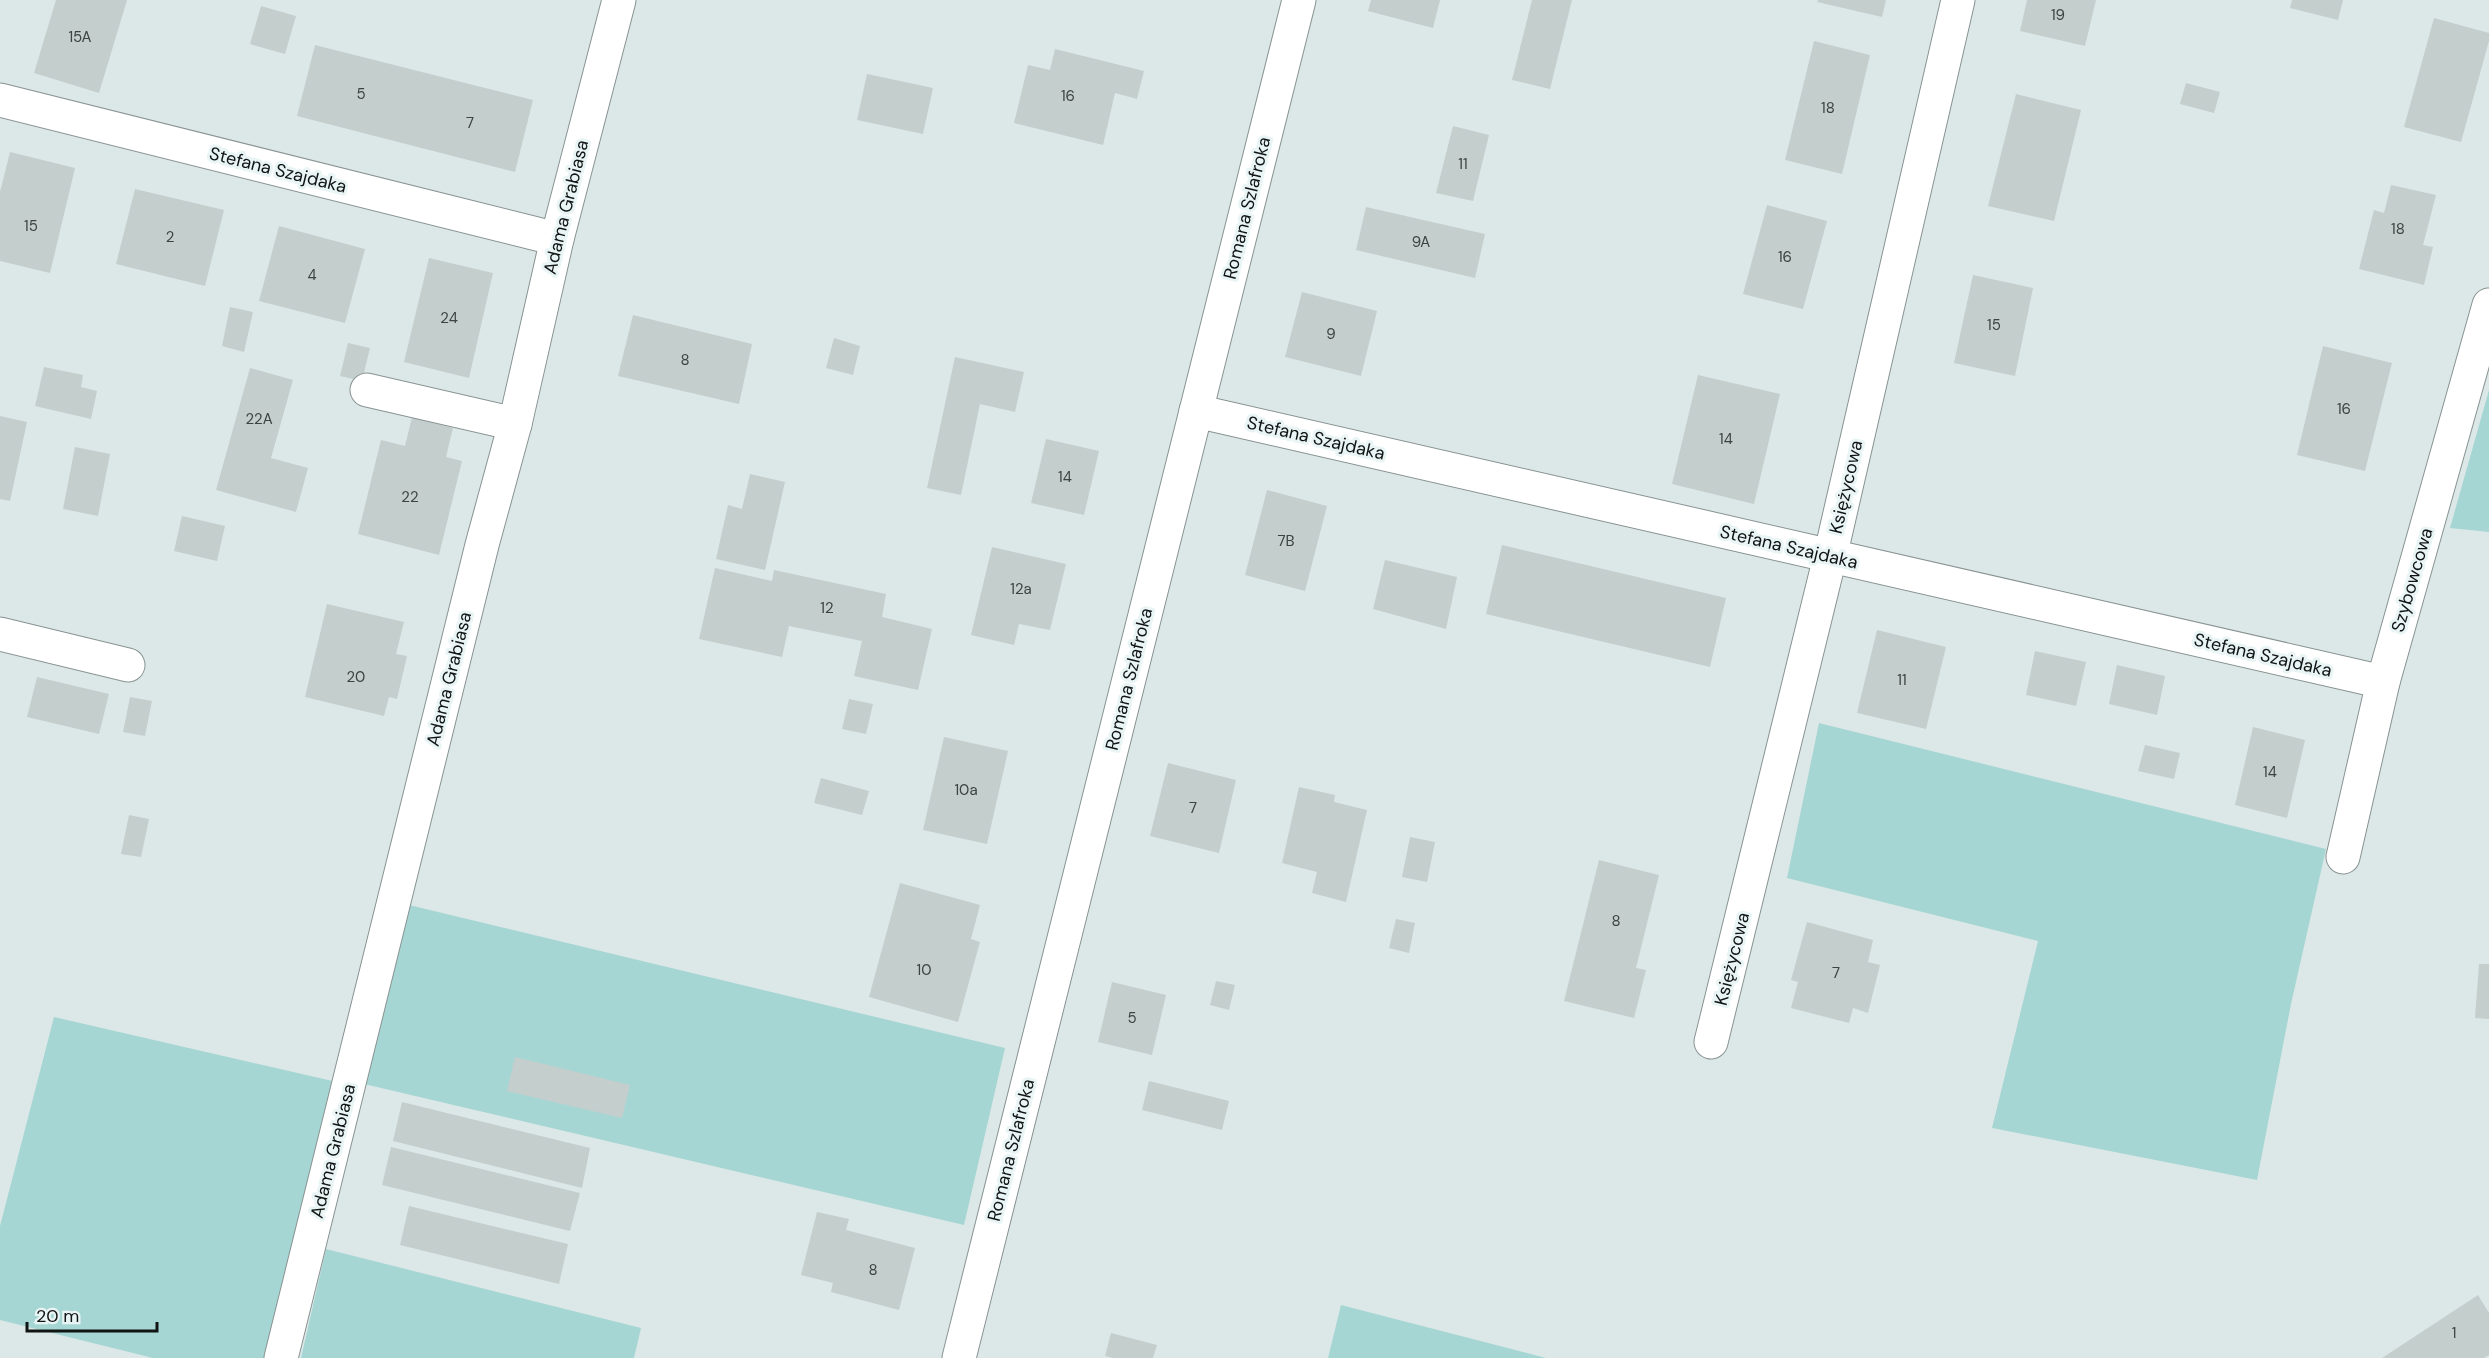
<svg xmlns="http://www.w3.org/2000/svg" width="2489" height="1358" viewBox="0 0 2489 1358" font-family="'DM Sans',sans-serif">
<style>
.green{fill:#a6d6d3}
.building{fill:#c3cecd}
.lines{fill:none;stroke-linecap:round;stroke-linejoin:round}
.minor-casing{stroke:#889392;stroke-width:35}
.minor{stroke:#fff;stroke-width:33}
.labels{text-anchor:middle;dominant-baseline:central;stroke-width:6;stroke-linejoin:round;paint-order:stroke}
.number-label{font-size:15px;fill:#3d4242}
.street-label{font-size:18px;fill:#101413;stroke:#e9f5f4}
</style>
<rect width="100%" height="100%" fill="#dce8e7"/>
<g class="green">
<path d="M2489 390V532L2450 528Z"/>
<path d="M1819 723 2326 849 2291 1004 2257 1180 1992 1128 2038 941 1787 878Z"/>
<path d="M409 905 1005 1048 964 1225 364 1084Z"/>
<path d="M54 1017 337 1082 264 1358H153L0 1320V1226Z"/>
<path d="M326 1249 641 1328 634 1358H301Z"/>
<path d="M1341 1305 1546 1358H1328Z"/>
</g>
<g class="building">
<path d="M56 0H127L99 93 34 73Z"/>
<path d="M1371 0H1440L1433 28 1368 11Z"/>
<path d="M1532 0H1572L1550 89 1512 80Z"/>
<path d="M1818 0H1886L1882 17 1817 2Z"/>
<path d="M2027 0H2096L2085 46 2020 31Z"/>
<path d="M2292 0H2343L2338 20 2290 8Z"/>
<path d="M261 6 296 16 285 54 250 44Z"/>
<path d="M2434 18 2489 33V41L2461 142 2404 127Z"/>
<path d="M1814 41 1870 55 1842 174 1785 160Z"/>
<path d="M315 45 533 100 515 172 297 116Z"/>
<path d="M1055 49 1144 71 1137 99 1115 93 1103 145 1014 123 1028 65 1050 70Z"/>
<path d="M867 74 933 88 923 134 857 120Z"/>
<path d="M2186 83 2220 92 2214 113 2180 104Z"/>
<path d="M2016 94 2081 110 2054 221 1988 206Z"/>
<path d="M1453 126 1489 135 1473 201 1436 193Z"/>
<path d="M10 152 75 168 50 273 0 261V192Z"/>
<path d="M2391 185 2436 195 2423 245 2433 247 2424 285 2359 269 2374 210 2384 213Z"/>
<path d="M135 189 224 210 205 286 116 264Z"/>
<path d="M1767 205 1827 221 1803 309 1743 294Z"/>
<path d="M1366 207 1485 234 1475 278 1356 250Z"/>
<path d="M279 226 365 249 345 323 259 301Z"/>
<path d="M429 258 493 273 469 378 404 362Z"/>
<path d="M1973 275 2033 288 2015 376 1954 363Z"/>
<path d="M1302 292 1377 311 1361 376 1285 357Z"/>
<path d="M230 307 253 312 244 352 222 346Z"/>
<path d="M633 315 752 344 739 404 618 376Z"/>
<path d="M834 338 860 346 853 375 826 368Z"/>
<path d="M348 343 370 348 362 381 340 376Z"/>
<path d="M2323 346 2392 363 2365 471 2297 455Z"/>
<path d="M955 357 1024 372 1015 412 980 404 961 495 927 488Z"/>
<path d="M44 367 83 375 81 387 97 391 91 419 35 406Z"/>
<path d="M250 368 293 380 271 458 308 468 296 512 216 490Z"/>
<path d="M1698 375 1780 394 1754 504 1672 484Z"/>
<path d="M0 416 27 422 10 501 0 499Z"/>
<path d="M412 417 453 428 446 457 462 461 439 555 358 534 381 440 405 446Z"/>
<path d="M1046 439 1099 451 1084 515 1031 503Z"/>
<path d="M75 447 110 454 98 516 63 509Z"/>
<path d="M750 474 785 482 765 570 716 559 728 505 742 509Z"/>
<path d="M1267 490 1327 506 1305 591 1245 575Z"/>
<path d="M182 516 225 526 217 561 174 551Z"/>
<path d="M1502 545 1726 598 1710 667 1486 614Z"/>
<path d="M992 547 1066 564 1050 630 1019 624 1014 645 971 635Z"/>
<path d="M1385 560 1457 577 1446 629 1373 609Z"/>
<path d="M715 568 772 581 774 570 886 594 882 617 932 629 918 690 854 676 862 641 789 626 782 657 699 639Z"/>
<path d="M327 604 404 622 396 654 407 656 397 699 389 697 384 716 305 697Z"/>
<path d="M1877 630 1946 647 1926 729 1857 713Z"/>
<path d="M2035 651 2086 662 2076 706 2026 695Z"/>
<path d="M2117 665 2165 676 2157 715 2109 704Z"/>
<path d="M37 677 109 694 99 734 27 717Z"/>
<path d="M130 697 152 701 145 736 123 732Z"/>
<path d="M849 699 873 704 866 734 842 729Z"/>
<path d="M2253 727 2305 740 2287 818 2235 805Z"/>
<path d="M944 737 1008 751 987 844 923 830Z"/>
<path d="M2145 745 2180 753 2174 779 2138 771Z"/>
<path d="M1168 763 1236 780 1219 853 1150 836Z"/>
<path d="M821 778 869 791 862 815 814 803Z"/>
<path d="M1299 787 1335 795 1334 802 1367 810 1346 902 1312 893 1317 872 1282 863Z"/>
<path d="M129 815 149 819 141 857 121 854Z"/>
<path d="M1410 837 1435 842 1427 882 1402 877Z"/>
<path d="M1599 860 1659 875 1636 968 1646 970 1634 1018 1564 1001Z"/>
<path d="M900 883 980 905 971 939 980 942 958 1022 869 997Z"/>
<path d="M1396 919 1415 923 1409 953 1389 948Z"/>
<path d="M1807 922 1873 940 1868 962 1880 965 1868 1013 1853 1008 1849 1023 1791 1008 1798 982 1791 980Z"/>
<path d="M2479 964H2489V1019L2475 1018Z"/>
<path d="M1216 981 1235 985 1229 1010 1210 1005Z"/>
<path d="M1112 982 1166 995 1152 1055 1098 1042Z"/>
<path d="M515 1057 630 1085 622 1118 507 1091Z"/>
<path d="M1149 1081 1229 1101 1222 1130 1142 1110Z"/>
<path d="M402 1102 590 1148 582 1188 393 1141Z"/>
<path d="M391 1147 580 1193 570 1231 382 1185Z"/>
<path d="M409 1206 568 1244 559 1284 400 1245Z"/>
<path d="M817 1212 849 1219 846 1230 915 1248 899 1310 831 1292 833 1283 801 1275Z"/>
<path d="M2478 1295 2489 1313V1355L2484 1358H2382Z"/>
<path d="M1111 1333 1157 1345 1153 1358H1113L1105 1356Z"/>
</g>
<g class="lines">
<g class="minor-casing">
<g id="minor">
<path d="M0 100 557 239"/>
<path d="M367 390 515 424"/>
<path d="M1196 411 2383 682"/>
<path d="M0 634 128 665"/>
<path d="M2343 857 2383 682 2489 305"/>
<path d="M1711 1042 1830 557 1958 0"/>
<path d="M281 1358 482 545 515 424 557 239 619 0"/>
<path d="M959 1358 1299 0"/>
</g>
</g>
<use href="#minor" class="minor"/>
</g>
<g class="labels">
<g class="number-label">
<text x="2058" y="15">19</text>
<text x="80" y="37">15A</text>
<text x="361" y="94">5</text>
<text x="1068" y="96">16</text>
<text x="1828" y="108">18</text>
<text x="470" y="123">7</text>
<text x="1463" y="164">11</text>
<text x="31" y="226">15</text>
<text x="2398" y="229">18</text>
<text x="170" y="237">2</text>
<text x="1421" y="242">9A</text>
<text x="1785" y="257">16</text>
<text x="312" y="275">4</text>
<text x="449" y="318">24</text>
<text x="1994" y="325">15</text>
<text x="1331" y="334">9</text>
<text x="685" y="360">8</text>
<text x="2344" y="409">16</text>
<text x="259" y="419">22A</text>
<text x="1726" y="439">14</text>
<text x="1065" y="477">14</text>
<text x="410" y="497">22</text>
<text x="1286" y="541">7B</text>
<text x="1021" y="589">12a</text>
<text x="827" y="608">12</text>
<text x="356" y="677">20</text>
<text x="1902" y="680">11</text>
<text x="2270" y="772">14</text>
<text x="966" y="790">10a</text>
<text x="1193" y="808">7</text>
<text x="1616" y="921">8</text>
<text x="924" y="970">10</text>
<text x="1836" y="973">7</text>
<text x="1132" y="1018">5</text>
<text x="873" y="1270">8</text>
<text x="2454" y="1333">1</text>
</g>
<g class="street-label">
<text transform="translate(278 170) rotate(14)">Stefana Szajdaka</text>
<text transform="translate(566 207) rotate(-76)">Adama Grabiasa</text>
<text transform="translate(1247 208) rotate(-76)">Romana Szlafroka</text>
<text transform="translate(1316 438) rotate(13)">Stefana Szajdaka</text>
<text transform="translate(1846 487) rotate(-77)">Księżycowa</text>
<text transform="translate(1789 547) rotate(13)">Stefana Szajdaka</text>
<text transform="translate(2412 580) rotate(-74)">Szybowcowa</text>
<text transform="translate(2263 655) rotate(13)">Stefana Szajdaka</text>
<text transform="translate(449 679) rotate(-76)">Adama Grabiasa</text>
<text transform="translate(1129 679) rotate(-76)">Romana Szlafroka</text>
<text transform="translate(1732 959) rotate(-76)">Księżycowa</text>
<text transform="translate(1011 1150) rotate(-76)">Romana Szlafroka</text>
<text transform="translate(333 1151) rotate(-76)">Adama Grabiasa</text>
</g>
</g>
<path d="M27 1322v9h130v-9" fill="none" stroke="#101413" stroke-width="3"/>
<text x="36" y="1322" font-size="18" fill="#101413" stroke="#e9f5f4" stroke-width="4.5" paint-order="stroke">20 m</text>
</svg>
